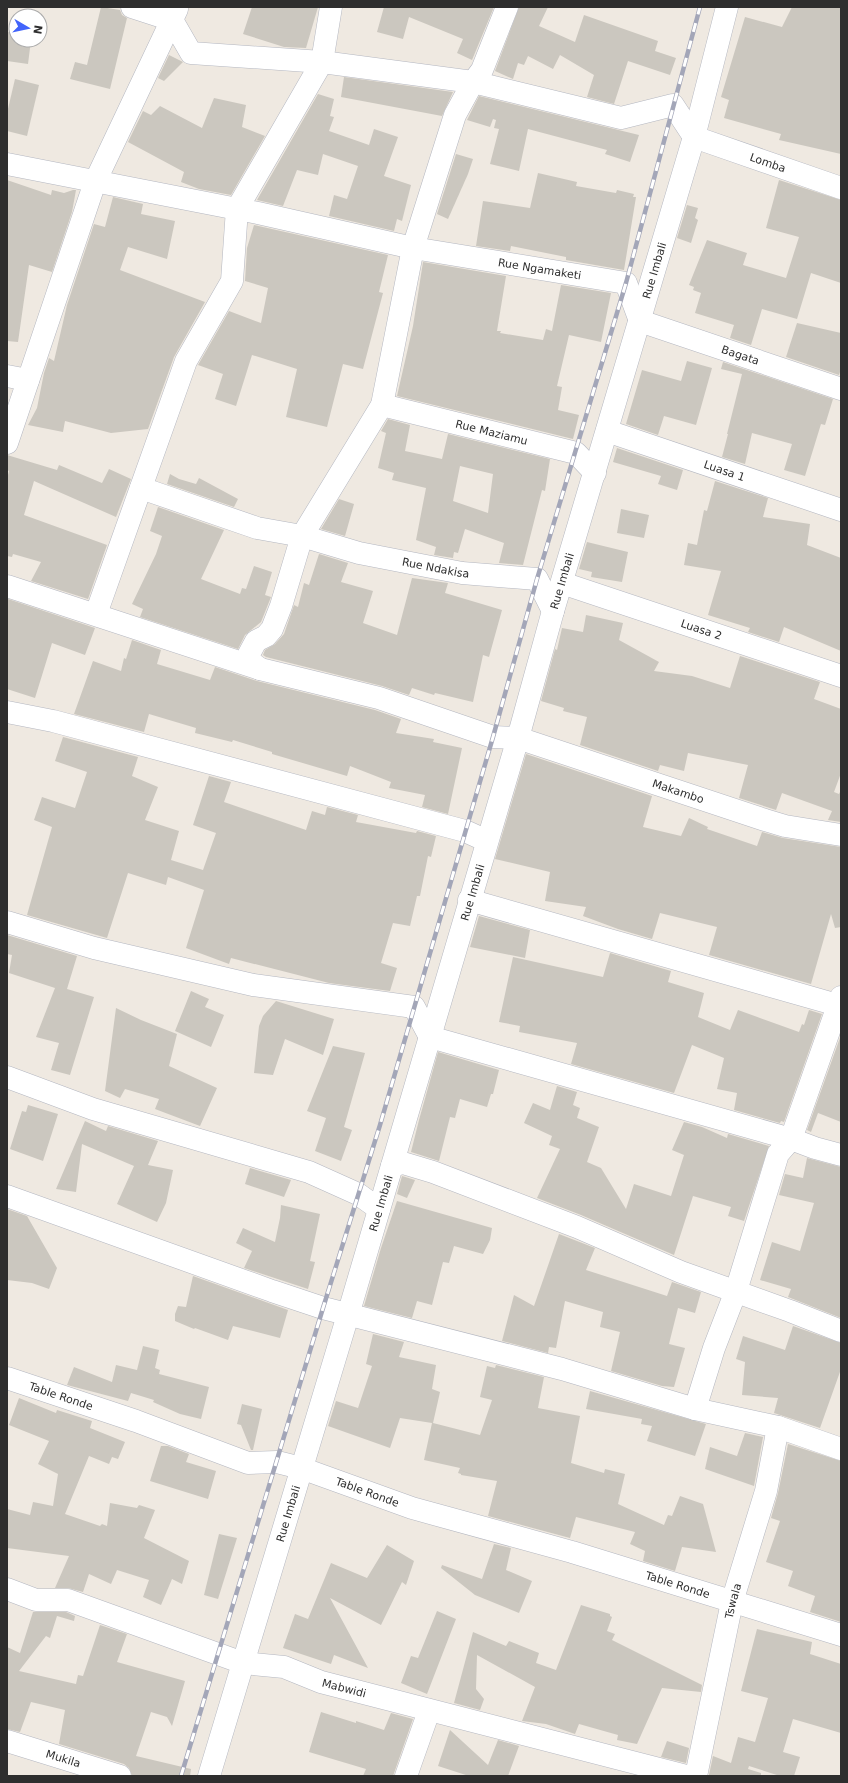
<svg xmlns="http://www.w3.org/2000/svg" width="848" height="1783" viewBox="0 0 848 1783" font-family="'DejaVu Sans',sans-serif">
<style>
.building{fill:#cbc7bf;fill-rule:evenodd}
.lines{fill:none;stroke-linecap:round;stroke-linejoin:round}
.minor-casing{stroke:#b4b7c1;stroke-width:23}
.minor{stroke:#fff;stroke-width:22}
.rail-casing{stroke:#a3a6b8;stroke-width:4.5}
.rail{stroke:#fff;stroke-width:3;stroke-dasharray:9;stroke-linecap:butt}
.labels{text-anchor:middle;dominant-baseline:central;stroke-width:3.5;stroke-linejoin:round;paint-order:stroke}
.street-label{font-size:11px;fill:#2e2e2e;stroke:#fff}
</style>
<rect width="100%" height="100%" fill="#efe9e1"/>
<g class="building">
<path d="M101 7 120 10 122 15 127 18 110 89 70 79 75 62 87 65Z"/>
<path d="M252 7H318L306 48 284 47 243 34Z"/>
<path d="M384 7H494L472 60 457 53 463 39 409 17 403 39 377 32Z"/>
<path d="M519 7H548L539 26 575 42 584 15 658 41 655 51 676 58 670 75 628 61 614 104 587 97 594 75 560 55 553 69 528 56 524 65 518 63 513 79 495 71Z"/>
<path d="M792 7H841V154L779 140 781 134 724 118 729 100 721 97 745 17 782 27Z"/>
<path d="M7 32 16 33V40H31L28 64 7 61Z"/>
<path d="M169 55 183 62 164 81 158 78Z"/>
<path d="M344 77 453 92 442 116 341 97Z"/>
<path d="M15 79 39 85 27 136 7 131V113Z"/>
<path d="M318 94 334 99 330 116 334 117 329 131 369 145 374 129 398 137 384 176 411 185 402 221 397 219 394 231 329 216 334 195 347 199 358 166 323 154 318 175 297 170 283 206 257 200Z"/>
<path d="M479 96 639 135 630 162 605 154 607 150 528 129 519 171 490 164 499 129 494 128 496 120 493 119 490 127 467 120Z"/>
<path d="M214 98 246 105 242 127 265 136 231 195 199 189 181 182 184 172 128 142 143 111 151 115 160 106 202 128Z"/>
<path d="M456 154 473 159 468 174 448 219 437 214Z"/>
<path d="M538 173 577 182 576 186 616 193 617 190 634 194 633 197H636L624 270 566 260V257L511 246 510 251 476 246 483 201 530 208Z"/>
<path d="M7 180 51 195 52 190 64 193 73 190H76L72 212 52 272 29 265 18 342 7 341Z"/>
<path d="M779 180 841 200V283L811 273 797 319 762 309 751 345 730 338 734 325 695 313 701 293 693 290 694 287 689 285 707 240 747 253 743 265 786 278 799 237 766 228Z"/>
<path d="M113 197 143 204 141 214 175 221 167 259 128 247 120 270 205 302 174 357 148 429 111 433 65 421 63 432 28 425 37 408 44 373 49 358 54 361 67 305 94 224 105 227Z"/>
<path d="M687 205 698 208 695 218 698 220 691 243 677 238Z"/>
<path d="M254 225 388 255 379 292 383 293 363 369 343 364 327 427 286 417 297 369 252 355 236 406 215 399 223 374 198 365 229 311 261 323 268 288 245 281 247 248Z"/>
<path d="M423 262 506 276 497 331H501L500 333 543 340 546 329 552 331 561 285 611 293 601 342 569 335 557 386 562 387 558 410 579 415 573 439 397 396 413 326Z"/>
<path d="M797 323 841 333V369L839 375 786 357Z"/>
<path d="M687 361 712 368 696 425 664 416 658 435 626 424 642 370 681 381Z"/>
<path d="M723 362 833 399 825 425 821 424 805 476 784 470 792 444 752 433 745 464 722 457 728 434H727L742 374 721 369Z"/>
<path d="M388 419 410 425 405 451 442 459 448 434 550 459 545 491 542 490 523 565 499 563 504 543 465 529 458 553 454 552 453 558 434 555 436 547 416 540 426 488 392 480 394 473 378 468 386 433 381 431ZM460 466 493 474 488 513 453 501Z"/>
<path d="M617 448 683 470 677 490 658 484 661 476 613 462Z"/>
<path d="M7 455 57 470 59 465 102 483 109 469 131 479 116 517 34 481 24 515 107 545 88 599 31 581 41 562 13 554 12 557 7 556V479L9 471 7 470Z"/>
<path d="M170 474 179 479 196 484 199 478 238 499 234 507 167 484Z"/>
<path d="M715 481 768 498 763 517 810 524 807 545 841 558V651L784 627 779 642 748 632 750 628 708 615 721 571 684 565 688 543 697 545 704 510 707 511Z"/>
<path d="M339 499 354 504 345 536 321 529Z"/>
<path d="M158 507 224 530 201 579 240 594 242 588 246 589 254 566 272 572 265 595 271 597 261 622 245 635 238 649 140 617 143 609 132 604 156 554 162 536 150 531Z"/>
<path d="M621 509 649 515 644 538 617 533Z"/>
<path d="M587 542 628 552 622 582 591 577 592 572 579 569Z"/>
<path d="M319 554 348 563 341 582 373 591 363 623 397 635 412 578 448 583 445 593 502 610 489 657 483 655 473 702 435 693 434 695 412 688 409 695 382 686 266 657 263 655 265 650 275 644 284 634 294 605 298 607 304 583 309 585Z"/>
<path d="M8 599 95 628 85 655 52 643 35 698 7 689Z"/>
<path d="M586 615 623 623 619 640 659 662 654 671 692 676 730 688 740 656 820 682 814 699 841 709V773L834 792 839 794 841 790V822L828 820 832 811 782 793 776 810 739 798 748 765 688 753 684 771 660 765 658 771 580 745 587 717 563 711 564 708 541 701 555 649 557 650 562 628 583 632Z"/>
<path d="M132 640 161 650 157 664 210 680 215 667 257 681 375 710 401 719 396 733 434 739 433 742 462 748 448 814 422 807 425 795 389 788 391 782 350 766 347 776 272 754V752L233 740 232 742 195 733 196 728 149 714 144 732 74 714 93 661 121 671 124 658 126 659Z"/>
<path d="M63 737 138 757 132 776 158 787 145 820 179 831 171 860 203 870 216 833 193 825 209 776 231 782 224 802 306 830 312 811 325 815 327 807 358 815 356 822 416 833 417 831 436 836 431 857 428 856 420 896H417L410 926 393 923 381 963 397 968 390 991 329 983 231 958 229 964 186 948 204 890 168 877 166 885 128 873 107 938 27 915 52 827 34 820 42 797 75 808 87 772 55 761Z"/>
<path d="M526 754 652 796 643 827 681 836 689 818 708 827 707 829 757 846 762 832 783 838 841 847V927L835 928 831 914 811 984 709 955 717 927 660 913 652 939 618 929 583 916 586 907 545 901 550 872 495 859Z"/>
<path d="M479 916 530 930 525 958 470 947Z"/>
<path d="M7 935 77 956 67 989 94 997 70 1075 51 1070 59 1043 36 1037 55 988 9 973 12 955 7 954Z"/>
<path d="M610 953 671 971 668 982 704 993 698 1017 730 1030 738 1010 799 1032 802 1024 804 1025 809 1010 822 1014 784 1122 781 1121 780 1123 734 1110 737 1093 717 1089 724 1058 692 1045 674 1093 571 1064 577 1043 519 1032 520 1026 499 1022 513 957 603 977Z"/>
<path d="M191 991 209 999 205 1007 224 1015 211 1047 175 1031Z"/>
<path d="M276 1001 334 1019 323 1055 285 1039 273 1075 254 1073 259 1026 263 1016Z"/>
<path d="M116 1008 141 1020 177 1034 169 1066 217 1088 200 1126 155 1109 159 1099 125 1089 120 1098 105 1091Z"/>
<path d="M841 1035V1122L818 1113 811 1132 807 1130Z"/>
<path d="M333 1046 365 1053 344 1127 352 1130 341 1161 315 1151 326 1118 307 1111Z"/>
<path d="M438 1052 499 1070 493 1094H491L487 1107 460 1099 455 1118 450 1117 439 1161 411 1152 419 1120Z"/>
<path d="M557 1086 577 1092 573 1105 580 1108 577 1118 599 1127 587 1162 601 1168 626 1209 634 1184 671 1196 684 1155 672 1150 684 1122 702 1127 727 1138 728 1134 769 1146 744 1221 728 1216 731 1207 693 1196 674 1255 581 1215 537 1198 560 1149 549 1145 552 1136 524 1123 533 1103 550 1110Z"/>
<path d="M28 1105 58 1114 43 1161 10 1149 22 1111 26 1112Z"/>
<path d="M85 1121 106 1131 108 1126 158 1141 148 1165 173 1170 166 1203 157 1222 117 1204 134 1166 82 1144 76 1192 56 1189Z"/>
<path d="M807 1158 841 1167V1318L788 1297 791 1289 760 1280 772 1242 800 1251 814 1203 779 1195 785 1174 803 1178Z"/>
<path d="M250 1168 291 1180 284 1197 245 1184Z"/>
<path d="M402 1176 415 1180 407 1198 397 1194Z"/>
<path d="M397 1201 492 1228 490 1240 483 1254 454 1246 449 1263 443 1262 432 1305 417 1301 412 1318 364 1306 381 1248Z"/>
<path d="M281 1205 320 1214 310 1261 315 1262 308 1289 244 1268 252 1251 236 1243 243 1228 275 1242 280 1218Z"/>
<path d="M7 1209 27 1216 57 1268 49 1289 32 1283 7 1280Z"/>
<path d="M559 1234 595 1248 586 1270 667 1296 672 1282 701 1292 695 1313 678 1308 669 1344 685 1348 674 1387 662 1386 611 1371 620 1332 600 1327 603 1312 565 1301 556 1348 549 1347 548 1353 502 1341 514 1295 534 1306Z"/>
<path d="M193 1276 288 1310 280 1338 233 1326 228 1340 195 1328 194 1329 175 1321V1314L178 1306 186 1307Z"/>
<path d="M793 1326 841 1343V1369L820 1428 774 1413 778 1398 742 1395 745 1362 736 1359 743 1336 785 1350Z"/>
<path d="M373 1334 404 1342 399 1357 436 1365 432 1389 440 1392 433 1423 480 1435 492 1400 480 1397 487 1366 495 1368 496 1365 544 1377 538 1408 580 1416 571 1463 604 1473 605 1469 625 1474 618 1504 664 1525 668 1515 672 1516 680 1496 703 1504 716 1552 682 1547 675 1571 643 1561 645 1551 630 1544 635 1532 576 1517 570 1538 488 1516 497 1481 461 1475V1474L458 1473 460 1468 424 1460 432 1423 400 1418 390 1448 328 1426 336 1401 358 1408 372 1366 366 1364Z"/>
<path d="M143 1346 159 1350 155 1368 160 1370 159 1374 209 1387 201 1419 180 1414 153 1402 154 1400 131 1393 128 1401 67 1385 74 1367 112 1382 116 1365 137 1370Z"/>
<path d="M590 1391 706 1424 695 1456 647 1441 652 1426 641 1424 642 1419 586 1409Z"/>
<path d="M19 1398 56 1413 57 1410 92 1421 90 1428 125 1442 118 1459 112 1457 109 1464 89 1456 65 1514 100 1526 102 1524 107 1526 110 1503 137 1508 139 1505 155 1510 144 1538 189 1561 182 1584 172 1579 161 1605 143 1597 149 1580 117 1570 111 1584 89 1574 83 1592 68 1588H55L69 1556 7 1548V1509L30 1515 33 1502 53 1506 58 1474 38 1464 49 1441 9 1425Z"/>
<path d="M242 1404 262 1409 253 1450H251L241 1425 237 1424Z"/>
<path d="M745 1433 763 1437 754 1486 705 1469 710 1447 737 1456Z"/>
<path d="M788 1444 841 1461V1622L810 1612 815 1596 788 1586 793 1571 766 1562 780 1521 771 1518 778 1493Z"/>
<path d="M161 1446H168L189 1454 186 1462 216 1471 208 1499 150 1481Z"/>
<path d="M219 1534 237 1538 218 1599 204 1595Z"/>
<path d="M494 1544 511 1548 506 1570 532 1581 519 1613 475 1595 441 1568 442 1565 482 1579Z"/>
<path d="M387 1545 414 1561 406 1585 402 1582 381 1625 330 1598 368 1668 334 1655 331 1664 283 1648 295 1614 308 1619 331 1563 367 1578Z"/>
<path d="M581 1605 610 1614V1616L612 1617 607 1631 615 1634 612 1640 702 1685 701 1692 662 1688 637 1744 617 1740 618 1735 579 1724 575 1734 546 1724 522 1721 535 1687 477 1655 476 1689 484 1699 480 1710 454 1703 473 1632 506 1646 509 1641 539 1653 536 1663 556 1670Z"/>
<path d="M437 1611 456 1619 427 1694 401 1683 411 1656 418 1658Z"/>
<path d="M33 1612H66L75 1616 74 1621 57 1616 50 1638 46 1636 19 1671 76 1684 78 1675 83 1676 100 1625 127 1634 117 1662 185 1681 172 1726 167 1717 151 1712 136 1756 191 1769 190 1776H132L129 1768 124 1764 59 1744 65 1710 31 1702 20 1732 7 1729V1647L20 1653Z"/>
<path d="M757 1629 812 1642 810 1654 841 1664V1733L793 1719 783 1752 800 1757 794 1776H780L749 1766 748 1769 761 1773V1776H712L709 1775 713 1756 731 1763 738 1737 755 1742 768 1698 741 1691Z"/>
<path d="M321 1712 356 1723V1721L384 1730 391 1713 413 1719 393 1776H363L366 1769 309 1752Z"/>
<path d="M450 1730 488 1765 498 1740 519 1746 508 1776H469L438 1766Z"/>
<path d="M667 1741 689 1748 686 1763 661 1757Z"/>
</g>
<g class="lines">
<g class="minor-casing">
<g id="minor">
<path d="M132 7 172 20"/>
<path id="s1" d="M172 20 191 53 322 62 473 82 621 118 673 105 694 137 841 188"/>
<path id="s2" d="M7 164 258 213 413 248 626 283 640 321 841 389"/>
<path d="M7 376 28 380"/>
<path id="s3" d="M382 405 576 453 595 473"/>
<path id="s4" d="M607 431 841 510"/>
<path d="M7 443 95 182 177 9"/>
<path id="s5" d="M141 488 257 528 302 536 359 553 462 573 537 579 553 611"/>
<path id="s6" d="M562 583 841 676"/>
<path id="s7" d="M7 586 260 669 379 698 493 737 518 738 765 820 785 826 841 835"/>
<path d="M96 614 186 361 232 281 237 209 322 62 331 7"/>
<path d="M260 669 251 662 249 654 256 641 266 636 272 629 281 606 302 536 382 405 413 248 455 115 473 82 482 70 507 7"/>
<path d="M7 712 53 721 465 831 487 841"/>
<path d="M469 900 841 1006"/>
<path d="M7 922 94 948 253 985 414 1007 430 1037 791 1139 815 1148 841 1155"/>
<path d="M7 1077 93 1109 309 1172 358 1194 379 1209"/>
<path d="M392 1166 403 1163 433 1172 577 1227 681 1272 790 1311 841 1331"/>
<path d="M7 1196 272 1291 323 1308 562 1369 695 1409 778 1427 841 1449"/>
<path id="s8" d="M7 1378 136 1421 248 1463 277 1462 301 1468 412 1508 572 1552 841 1635"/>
<path d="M695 1409 714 1348 736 1291 778 1154 791 1139 841 997"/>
<path id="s9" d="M7 1589 36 1600H68L243 1663 284 1667 321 1682 686 1776"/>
<path id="s10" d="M7 1741 120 1776"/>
<path id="s11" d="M209 1776 348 1315 518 738 553 611 694 137 727 7"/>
<path d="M406 1776 429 1711"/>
<path id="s12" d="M696 1776 732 1602 766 1491 778 1427"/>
</g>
</g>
<use href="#minor" class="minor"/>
<g class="rail-casing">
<path id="rail" d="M181 1776 323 1308 380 1125 493 737 537 579 626 283 700 7"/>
</g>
<use href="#rail" class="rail"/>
</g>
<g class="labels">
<g class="street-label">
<text stroke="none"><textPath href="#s1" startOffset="644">Lomba</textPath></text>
<text stroke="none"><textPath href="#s2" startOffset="543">Rue Ngamaketi</textPath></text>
<text stroke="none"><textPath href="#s11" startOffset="1570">Rue Imbali</textPath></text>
<text stroke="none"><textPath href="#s2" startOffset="777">Bagata</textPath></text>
<text stroke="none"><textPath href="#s3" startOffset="113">Rue Maziamu</textPath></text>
<text stroke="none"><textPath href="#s4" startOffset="124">Luasa 1</textPath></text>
<text stroke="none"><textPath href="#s5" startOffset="306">Rue Ndakisa</textPath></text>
<text stroke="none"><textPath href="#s11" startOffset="1246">Rue Imbali</textPath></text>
<text stroke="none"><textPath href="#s6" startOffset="147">Luasa 2</textPath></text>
<text stroke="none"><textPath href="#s7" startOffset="703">Makambo</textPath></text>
<text stroke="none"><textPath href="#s11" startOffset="922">Rue Imbali</textPath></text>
<text stroke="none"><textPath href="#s11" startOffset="598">Rue Imbali</textPath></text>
<text stroke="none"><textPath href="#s8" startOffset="57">Table Ronde</textPath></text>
<text stroke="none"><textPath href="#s8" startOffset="380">Table Ronde</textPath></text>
<text stroke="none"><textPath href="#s11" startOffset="274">Rue Imbali</textPath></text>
<text stroke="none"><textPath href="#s8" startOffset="704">Table Ronde</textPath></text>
<text stroke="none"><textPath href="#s12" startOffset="179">Tswala</textPath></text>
<text stroke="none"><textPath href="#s9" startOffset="354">Mabwidi</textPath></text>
<text stroke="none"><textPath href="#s10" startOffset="59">Mukila</textPath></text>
</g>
</g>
<rect width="848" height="1783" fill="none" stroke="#2e2e2e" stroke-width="16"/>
<g transform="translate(28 28) rotate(99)"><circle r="19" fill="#ffffff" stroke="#ababab"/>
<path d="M0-3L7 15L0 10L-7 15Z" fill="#4264fb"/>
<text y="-6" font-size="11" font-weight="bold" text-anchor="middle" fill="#2e2e2e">N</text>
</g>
</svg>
